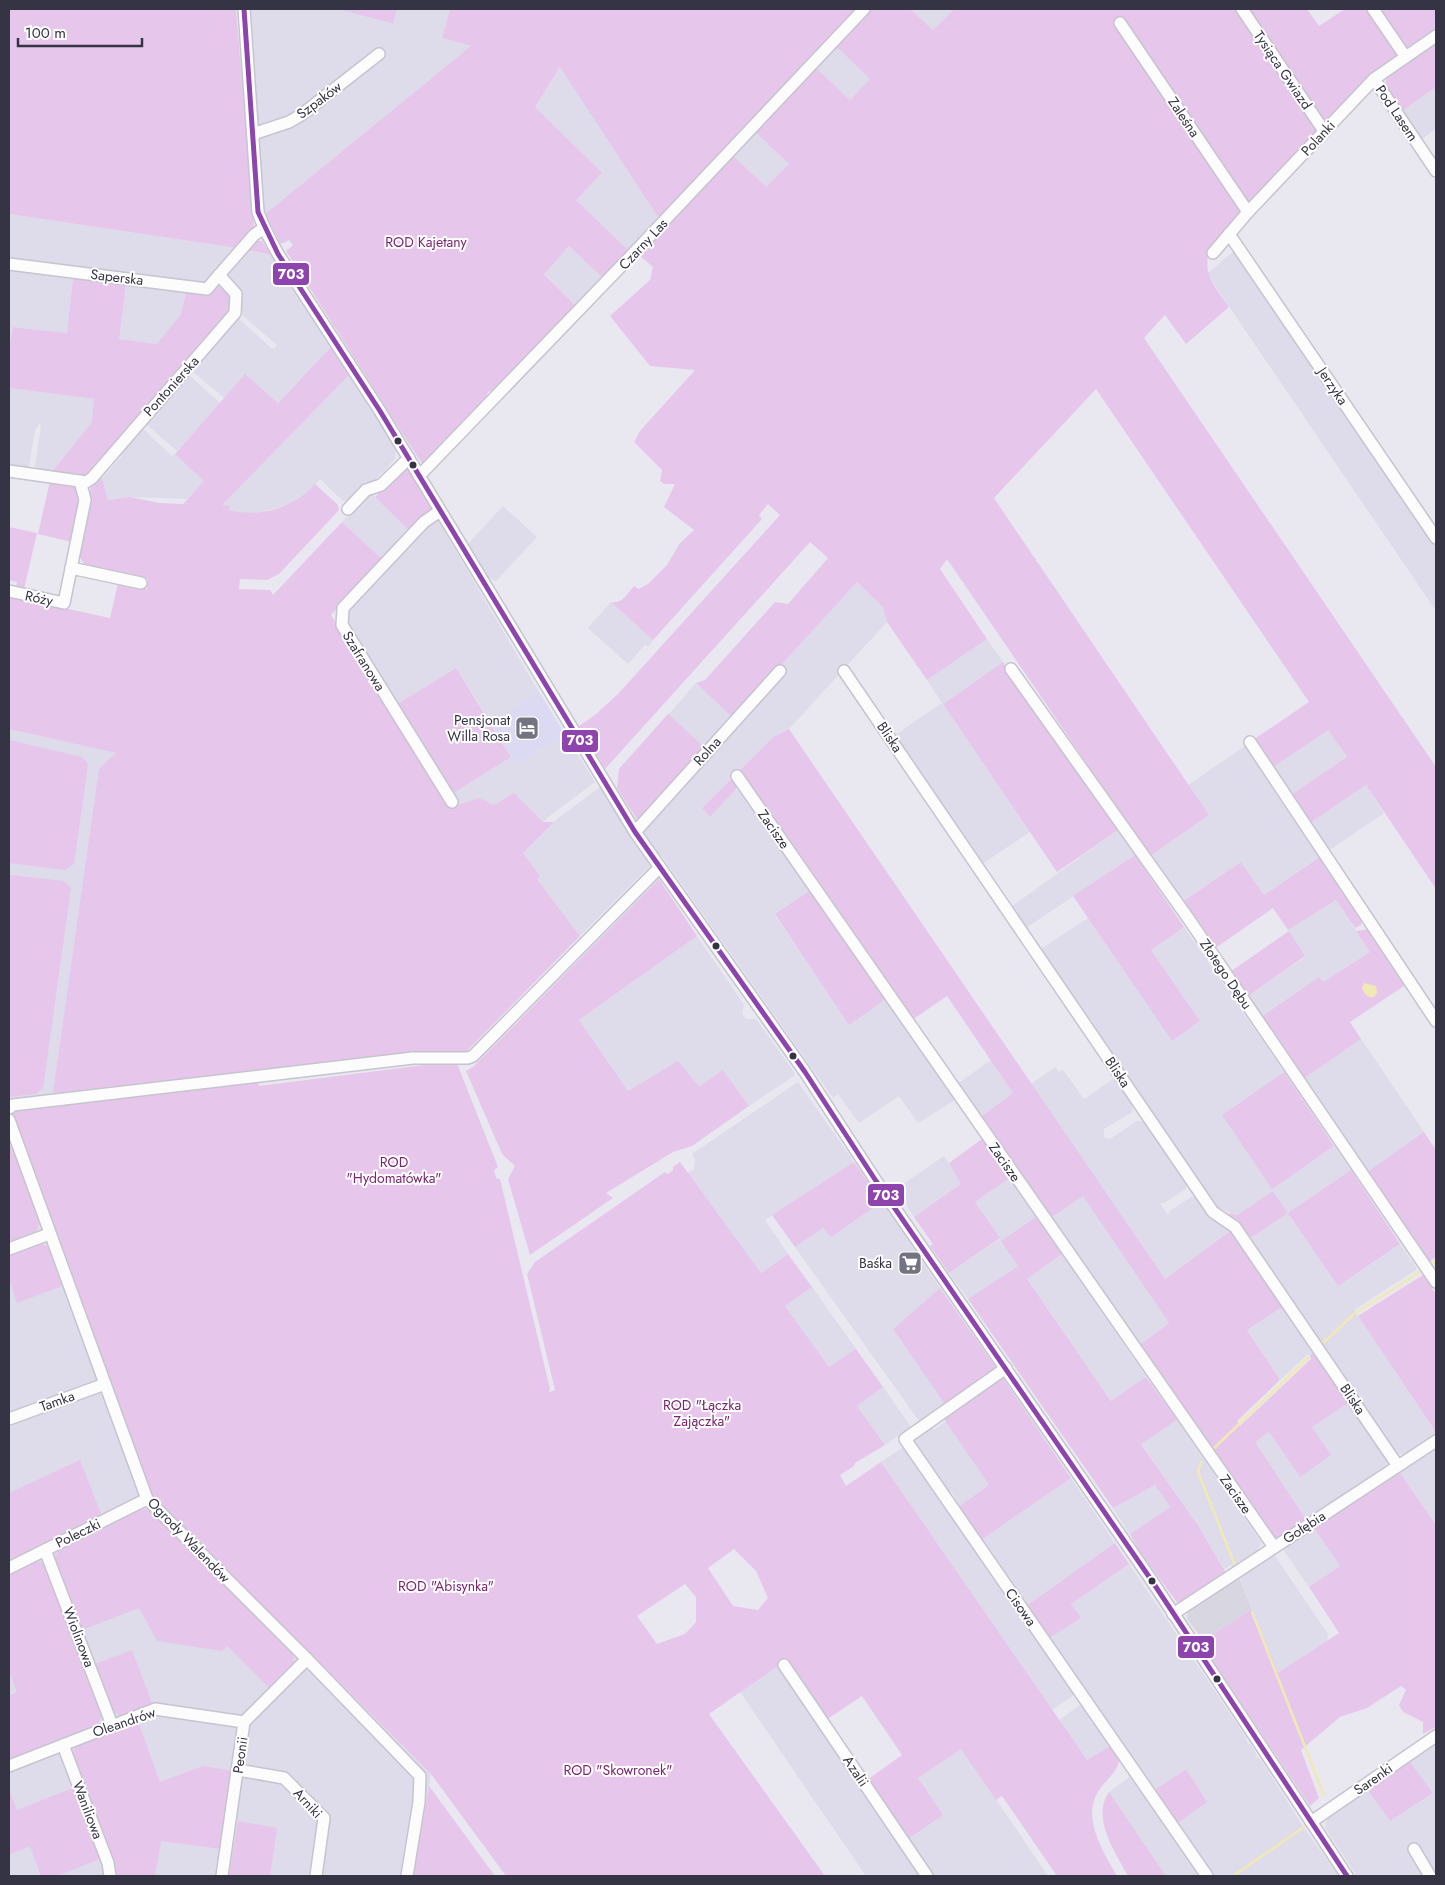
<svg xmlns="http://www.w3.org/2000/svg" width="1445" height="1885" viewBox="0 0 1445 1885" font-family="Jost,sans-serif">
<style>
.residential{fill:#dedbea}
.commercial{fill:#dcdaf3}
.industrial{fill:#d8d7e1}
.green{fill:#e7c6ec;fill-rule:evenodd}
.water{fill:#efe9b6}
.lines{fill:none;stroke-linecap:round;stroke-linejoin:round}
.stream{stroke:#efe9b6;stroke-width:2.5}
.minor-casing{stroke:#c6c4ce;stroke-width:14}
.minor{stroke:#fcfcfd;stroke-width:11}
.bus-1-casing{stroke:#fff;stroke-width:9}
.bus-1{stroke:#8e44ad;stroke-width:5}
.bus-dot{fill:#353445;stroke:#fff;stroke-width:2}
.labels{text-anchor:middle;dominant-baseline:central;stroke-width:4;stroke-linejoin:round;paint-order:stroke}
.street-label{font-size:14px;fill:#353445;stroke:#fff}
.park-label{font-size:14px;fill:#79256f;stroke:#fff}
.poi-label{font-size:14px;fill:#353445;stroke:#fff;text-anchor:end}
.line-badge{stroke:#fff;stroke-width:2}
.badge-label{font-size:14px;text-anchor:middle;font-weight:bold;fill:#fff}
</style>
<rect width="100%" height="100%" fill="#e9e8f0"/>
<g class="residential">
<path d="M251 9H338L392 24 397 9H450L442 38 471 46 264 215Z"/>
<path d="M910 9H954L933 30Z"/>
<path d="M834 44 871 79 850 100 814 66Z"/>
<path d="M561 66 660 220 630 252 576 200 601 173 535 107Z"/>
<path d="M1436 87V129L1422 139 1402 111Z"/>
<path d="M753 130 789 164 766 188 731 154Z"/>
<path d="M9 214 237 248 207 284 9 258Z"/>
<path d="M569 246 604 279 577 307 544 273Z"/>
<path d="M248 251 271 255 331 347 278 403 246 375 224 398 192 371 238 318 270 347 274 349 277 345 241 314V295L237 286 230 280 229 274Z"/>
<path d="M1234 251 1436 542V611L1207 274Z"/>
<path d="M9 269 73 278 67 333 13 327 9 349Z"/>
<path d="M126 284 186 292 181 314 157 344 118 339Z"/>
<path d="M189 375 220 403 177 451 146 424 165 398Z"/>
<path d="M349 375 396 449 395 459 374 481 365 482 348 501H343L320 479 307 494 291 505 246 515 229 510 230 506 221 505Z"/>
<path d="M9 388 94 399 92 422 52 472 38 471 35 467 41 425 39 424 35 430 29 466 26 469 9 467Z"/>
<path d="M142 428 172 456 175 454 205 481 187 499 130 497 108 500 102 478 122 456 118 452Z"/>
<path d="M370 492 411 532 383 560 342 522Z"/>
<path d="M503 506 537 537 496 581 486 576 468 544Z"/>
<path d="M437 519 539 692 490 722 456 668 397 704 346 622 347 612 393 564 392 561 428 522Z"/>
<path d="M857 582 883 607 887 622 789 729 773 737 702 808 710 817 734 790H741L811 890 775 915 849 1024 886 999 955 1100 918 1123 899 1096 859 1123 838 1094 833 1098 661 855 580 936 537 879 523 853 557 819 600 787 636 847 642 827 779 668Z"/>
<path d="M611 602 653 640 648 647 645 645 628 664 588 628Z"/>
<path d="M987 639 1003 662 943 704 1030 832 982 864 895 735 942 703 927 680Z"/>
<path d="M696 683 733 718 705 748 668 715Z"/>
<path d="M9 729 206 773 162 1080 156 1093 152 1495 431 1774 413 1876H9Z"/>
<path d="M1328 729 1347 758 1291 795 1272 768Z"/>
<path d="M565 734 595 782 551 815 499 859 491 858 452 794 511 757 516 765Z"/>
<path d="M1245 746 1320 857 1264 895 1241 862 1182 902 1150 856 1209 815 1188 785Z"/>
<path d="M1366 785 1384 813 1328 851 1310 823Z"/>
<path d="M1118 830 1135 855 1026 928 1012 906Z"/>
<path d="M1336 900 1370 952 1323 982 1319 977 1261 1017 1247 997 1305 957 1288 930Z"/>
<path d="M1088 918 1172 1041 1200 1021 1151 950 1184 927 1284 1072 1222 1115 1272 1188 1334 1146 1351 1170 1289 1213 1338 1286 1400 1244 1417 1269 1354 1310 1436 1432V1434L1405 1455 1396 1453 1251 1238 1288 1213 1273 1191 1237 1215 1216 1207 1041 949Z"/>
<path d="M697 936 744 1005 742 1013 746 1019H756L794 1072V1076L749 1106 723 1070 699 1088 628 1091 579 1020Z"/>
<path d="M1361 1039 1424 1132 1367 1172 1303 1079Z"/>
<path d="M991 1060 1013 1093 979 1118 956 1085Z"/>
<path d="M1055 1067 1059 1072 1063 1070 1084 1099 1115 1078 1133 1104 1132 1112 1104 1129V1137L1110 1139 1137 1121 1146 1122 1187 1182 1186 1189 1164 1203H1160L1168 1215 1170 1211 1191 1197 1197 1198 1233 1229 1165 1279 1031 1084Z"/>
<path d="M798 1082 854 1162 765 1220 788 1254 761 1273 687 1173 694 1169 695 1159 692 1154Z"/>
<path d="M944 1156 962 1184 914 1217 904 1201 905 1199 902 1193 896 1189Z"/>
<path d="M1010 1178 1036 1217 1002 1241 1018 1266 968 1299 949 1273 1000 1239 975 1202Z"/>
<path d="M1083 1195 1169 1323 1137 1347 1049 1219Z"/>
<path d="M882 1202 940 1288 893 1329 944 1403 919 1421 795 1247 824 1227 831 1237Z"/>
<path d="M1062 1254 1146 1377 1112 1402 1027 1279Z"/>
<path d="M812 1287 856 1349 829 1367 785 1306Z"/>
<path d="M1279 1309 1288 1310 1315 1351 1310 1356 1308 1354 1280 1380 1247 1330Z"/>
<path d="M883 1387 911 1427 885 1445 857 1406Z"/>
<path d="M1350 1402 1388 1458 1386 1467 1344 1496 1341 1495 1336 1502 1317 1514 1310 1517 1307 1521 1254 1442 1269 1432 1300 1477 1312 1427Z"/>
<path d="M1177 1420 1261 1542 1257 1553 1233 1568 1231 1565 1224 1569 1199 1527 1141 1443Z"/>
<path d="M946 1421 989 1485 958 1507 957 1501 952 1492H948L914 1443V1439L931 1428 935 1429Z"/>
<path d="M902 1448H906L1073 1692V1696L1052 1710 881 1462Z"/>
<path d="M1436 1449V1525L1400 1473Z"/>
<path d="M1071 1478 1115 1543 1026 1606V1600L1019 1595 981 1540Z"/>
<path d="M1155 1485 1170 1507 1130 1534 1113 1508Z"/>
<path d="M1314 1528 1340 1566 1309 1587 1282 1548Z"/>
<path d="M1273 1553 1328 1634 1327 1642 1278 1674 1239 1575Z"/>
<path d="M1129 1564 1245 1736 1248 1744H1250L1256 1753 1255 1756 1261 1760 1306 1831 1339 1876H1214L1184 1836 1180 1827 1176 1824 1185 1769 1153 1791 1049 1638 1080 1618 1071 1604Z"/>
<path d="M777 1666 921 1876H866L740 1692Z"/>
<path d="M1080 1705 1110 1746 1087 1761 1059 1720Z"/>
<path d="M1436 1744V1871L1429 1870 1415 1845 1407 1852 1412 1854 1427 1876H1357L1325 1828 1327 1819 1368 1791 1390 1821 1433 1793 1410 1762Z"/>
<path d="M961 1748 1048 1876H933L908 1839 942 1815 918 1778Z"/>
<path d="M1131 1776 1200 1876H1166L1109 1792Z"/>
</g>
<path class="commercial" d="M539 692 565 734 516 765 490 722Z"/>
<path class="industrial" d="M1239 1577 1252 1609 1203 1640 1187 1619 1188 1610Z"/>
<g class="green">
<path d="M9 9H236L254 227 237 248 9 214Z"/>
<path d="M338 9H397L393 24Z"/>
<path d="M450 9H858L660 220 560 67 535 107 602 173 576 200 630 252 604 279 569 246 544 274 577 307 500 387 488 392 486 399 450 436 443 440 444 445 424 467 286 251 293 245 289 240 281 244 264 215 471 46 442 38Z"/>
<path d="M868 9H910L933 30 954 9H1238L1322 131 1209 249C1203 276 1214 285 1229 307L1186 344 1165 315 1144 338 1436 767V889L1366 785 1310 823 1291 795 1347 757 1328 730 1272 768 1253 740 1309 702 1096 389 994 498 1209 815 1150 856 947 559 940 569 987 639 927 680 887 622 883 607 857 582 733 718 696 683 705 680 775 602 788 604 828 558 810 542 605 769 579 726 595 715 618 694 780 515 768 504 759 515 762 519 653 640 611 602C623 604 627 594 634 586L639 589 648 584 667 565 680 543 694 530 664 507 675 484H664L660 481 662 470 634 442 640 431 695 370 650 366 610 316 650 280 653 267 639 255 731 154 766 187 789 164 753 130 814 66 850 100 870 79 834 44Z"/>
<path d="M1247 9H1307L1319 26 1345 9H1368L1398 54 1367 79 1328 124 1324 122Z"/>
<path d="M1379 9H1436V29L1406 49Z"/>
<path d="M1436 42V87L1402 111 1385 85 1387 77Z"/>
<path d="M255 240 262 241 271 255 246 250Z"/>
<path d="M73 278 126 284 119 339 157 344 181 314 186 292 199 294 219 286 234 299 230 312 87 478 52 472 92 422 94 399 9 388V349L13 327 67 333Z"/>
<path d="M331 347 349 375 222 505 230 506 229 510C259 518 295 508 315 484L338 505 339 510 279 574 267 580 240 579 239 589 270 590 273 595 342 522 383 560 331 615 447 804 455 806 479 798 494 805 514 793 543 822H554L523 853 540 876 537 879 580 936 461 1057 430 1052 53 1093 99 769 116 753 9 729V596L110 618 118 583 147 589 148 579 86 567 79 556 91 486 102 478 108 500 130 497 160 503 183 504 204 481 175 454 245 374 278 403Z"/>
<path d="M406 466 432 510 411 532 375 497Z"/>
<path d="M50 481 74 484 82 494 72 542 38 534Z"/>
<path d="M9 527 37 533 24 589 16 587 17 582 9 580Z"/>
<path d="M1003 662 1118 830 1057 872 943 704Z"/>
<path d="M456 668 511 757 452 794 397 704Z"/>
<path d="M668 714 705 748 638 821 617 788 619 769Z"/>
<path d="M789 729 1165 1279 1233 1229 1288 1310 1279 1309 1247 1330 1280 1380 1237 1421 1240 1426 1311 1359 1310 1356 1315 1351 1350 1402 1312 1427 1331 1455 1300 1477 1269 1432 1255 1442 1307 1521 1273 1541 1137 1347 1169 1323 1083 1196 1049 1219 979 1118 1013 1093 947 996 912 1020 815 876 745 779 710 817 702 808 773 737Z"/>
<path d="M9 740 82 757 88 764 74 864 64 870 9 863Z"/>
<path d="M1135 855 1184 927 1151 950 1200 1021 1172 1041 1073 896Z"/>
<path d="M1320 857 1363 919 1361 925 1355 928 1336 900 1288 930 1273 908 1214 949 1182 902 1241 862 1264 895Z"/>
<path d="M9 875 64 881 71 888 43 1088 35 1094 9 1097Z"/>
<path d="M659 879 697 936 579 1020 628 1091 678 1061 699 1087 723 1070 749 1106 692 1146 673 1152 606 1193 613 1198 530 1255 508 1179 515 1166 502 1154 466 1071 473 1067Z"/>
<path d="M811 890 886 999 849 1025 775 914Z"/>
<path d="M1370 929 1407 984 1350 1022 1361 1039 1303 1079 1261 1017 1319 977 1323 982 1370 952 1356 931Z"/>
<path d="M1289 931 1305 956 1247 997 1230 972Z"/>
<path d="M456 1061 498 1167 494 1170 496 1178 500 1179 550 1389 549 1392 555 1390 527 1274 535 1262 665 1172 668 1174 673 1170V1167L680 1162 761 1273 788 1254 812 1287 785 1306 829 1367 856 1349 883 1387 857 1406 885 1445 855 1463 854 1466 840 1475 846 1486 881 1462 1087 1760 1110 1746 1119 1760C1118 1771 1106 1780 1100 1789 1080 1816 1103 1851 1117 1876H1057L1002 1796 996 1800 961 1749 918 1778 943 1815 908 1839 867 1780 902 1755 862 1696 826 1720 785 1661 709 1714 825 1876H506L431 1774 152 1495 11 1111 257 1080 259 1086ZM734 1549 756 1571 768 1598 758 1610 733 1606 708 1568ZM685 1584 696 1597V1622L685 1634 657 1644 637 1616Z"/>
<path d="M1284 1072 1334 1146 1272 1189 1222 1115Z"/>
<path d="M1424 1132 1436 1150V1257L1429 1262 1367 1172Z"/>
<path d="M982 1139 1010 1178 975 1202 1000 1238 949 1273 930 1246 933 1244 914 1217 961 1184 949 1163Z"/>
<path d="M9 1140 40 1222 36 1231 9 1242Z"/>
<path d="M854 1162 882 1202 831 1237 823 1228 795 1247 772 1215Z"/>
<path d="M1351 1170 1400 1244 1338 1286 1288 1213 1251 1238 1239 1221 1228 1214 1230 1213 1237 1215 1273 1191 1288 1213Z"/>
<path d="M1036 1217 1062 1254 1027 1279 1111 1401 1146 1377 1177 1420 1141 1444 1199 1527 1226 1573 1179 1605 1140 1552 1130 1534 1170 1507 1155 1485 1113 1508 968 1299 1018 1266 1001 1241Z"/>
<path d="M40 1243 48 1247 62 1286 17 1303 9 1278V1254Z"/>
<path d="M1423 1275 1436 1294V1432L1358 1316Z"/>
<path d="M940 1288 997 1369 944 1403 893 1329Z"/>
<path d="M1003 1378 1071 1478 981 1540 958 1507 989 1485 944 1419Z"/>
<path d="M80 1460 101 1514 9 1561V1493Z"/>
<path d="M1400 1473 1436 1525V1727L1423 1734V1722L1403 1712 1399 1705 1406 1690 1401 1686 1367 1708 1340 1717 1301 1750 1319 1798 1310 1806 1200 1642 1252 1609 1278 1673 1339 1633 1309 1587 1340 1566 1314 1528Z"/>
<path d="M139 1509 149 1510 293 1654 294 1664 269 1688 227 1646 222 1651 157 1641 139 1608 82 1630 55 1558 59 1549Z"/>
<path d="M1115 1543 1129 1564 1071 1604 1081 1618 1049 1638 1026 1606Z"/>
<path d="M37 1561 45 1564 102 1717 98 1724 9 1759V1696L17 1692 9 1671V1575Z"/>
<path d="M132 1650 152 1703 122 1716 113 1712 95 1664Z"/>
<path d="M138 1722 160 1782 203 1766 233 1771 221 1849 161 1841 155 1876H118L73 1753 76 1746Z"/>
<path d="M1410 1762 1433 1793 1390 1821 1368 1791Z"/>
<path d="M1186 1769 1207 1802 1176 1824 1153 1791Z"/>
<path d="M429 1786 495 1876H413Z"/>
<path d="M73 1788 100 1859 57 1876H41L30 1846 9 1855V1790L17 1810Z"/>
<path d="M1109 1792 1166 1876H1128C1115 1852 1091 1818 1109 1792Z"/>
<path d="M238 1821 277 1828 270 1876H229Z"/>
</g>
<path class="water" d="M1364 983 1376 986 1377 993 1374 997C1368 999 1364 993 1362 988Z"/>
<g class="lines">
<g class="stream">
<path d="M1431 1265 1436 1262"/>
<path d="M1322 1344 1354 1314 1420 1272"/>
<path d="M1212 1450 1308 1358"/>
<path d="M1201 1462 1198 1472 1235 1565"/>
<path d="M1252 1612 1324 1795"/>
<path d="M1233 1876 1304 1827"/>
</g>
<g class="minor-casing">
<g id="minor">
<path d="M244 9 258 212 264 228 278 254 380 411 635 832 805 1072 876 1181 1152 1581 1347 1876"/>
<path d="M1242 9 1324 131"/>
<path d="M1373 9 1405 56"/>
<path d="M1120 23 1248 212"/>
<path d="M1374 79 1436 171"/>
<path d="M253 134 289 122 301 115 379 54"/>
<path d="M1229 234 1436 538"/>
<path d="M1213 253 1248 212 1374 79 1436 36"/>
<path d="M9 264 207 289 219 275"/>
<path d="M9 471 86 482 92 478 235 313 236 294 219 275 254 235 264 228"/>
<path d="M419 476 628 259 864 9"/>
<path d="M348 509 366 490 381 485 409 458"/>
<path d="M440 511 424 522 343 608 342 625 452 802"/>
<path d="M71 568 141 583"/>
<path d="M9 591 64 603 85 500 80 481"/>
<path d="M1011 669 1188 918 1436 1282"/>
<path d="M844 671 1213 1212 1235 1227 1398 1466"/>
<path d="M1250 742 1436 1021"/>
<path d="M737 776 1274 1547"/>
<path d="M635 832 780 671"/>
<path d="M9 1108 13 1105 413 1058H468L473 1056 659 868"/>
<path d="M9 1120 147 1499 307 1659 420 1776 419 1802 407 1876"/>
<path d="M9 1249 49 1234"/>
<path d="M1006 1368 905 1439 1207 1876"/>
<path d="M9 1419 105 1384"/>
<path d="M45 1550 112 1725"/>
<path d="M9 1568 147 1499"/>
<path d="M1173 1614 1436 1441"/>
<path d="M784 1665 927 1876"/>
<path d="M63 1745 108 1863 110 1876"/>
<path d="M9 1766 155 1709 244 1722"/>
<path d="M238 1770 284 1778 324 1818 316 1876"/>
<path d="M1311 1822 1436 1736"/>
<path d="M1414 1849 1430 1876"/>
<path d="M222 1876 244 1722 307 1659"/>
</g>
</g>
<use href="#minor" class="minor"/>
<g class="bus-1-casing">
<path id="bus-1" d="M244 9 258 212 278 254 380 411 635 832 805 1072 876 1181 1152 1581 1347 1876"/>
</g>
<use href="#bus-1" class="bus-1"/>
</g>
<defs>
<g id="hotel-square" transform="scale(1.25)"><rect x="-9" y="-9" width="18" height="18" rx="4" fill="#747381" stroke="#fff"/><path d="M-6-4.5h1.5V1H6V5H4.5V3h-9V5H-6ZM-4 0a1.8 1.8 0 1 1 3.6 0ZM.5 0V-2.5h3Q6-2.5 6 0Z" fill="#fff"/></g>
<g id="supermarket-square" transform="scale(1.25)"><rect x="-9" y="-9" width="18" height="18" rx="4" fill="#747381" stroke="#fff"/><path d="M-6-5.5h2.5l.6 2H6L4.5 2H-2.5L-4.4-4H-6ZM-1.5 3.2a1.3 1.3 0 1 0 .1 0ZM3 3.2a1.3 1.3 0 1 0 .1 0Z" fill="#fff"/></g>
</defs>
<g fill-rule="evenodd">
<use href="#hotel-square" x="527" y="728"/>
<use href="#supermarket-square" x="910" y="1263"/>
</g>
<g class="bus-dot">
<circle cx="398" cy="441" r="4.5"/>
<circle cx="413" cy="465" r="4.5"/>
<circle cx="716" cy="946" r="4.5"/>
<circle cx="793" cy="1056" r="4.5"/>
<circle cx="1152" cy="1581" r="4.5"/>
<circle cx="1217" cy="1679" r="4.5"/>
</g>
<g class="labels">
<g class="street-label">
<text transform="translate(1283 70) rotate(56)">Tysiąca Gwiazd</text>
<text transform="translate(319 100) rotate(-37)">Szpaków</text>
<text transform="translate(1397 113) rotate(56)">Pod Lasem</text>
<text transform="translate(1184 117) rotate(56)">Zaleśna</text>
<text transform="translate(1318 138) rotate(-47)">Polanki</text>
<text transform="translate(643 244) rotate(-47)">Czarny Las</text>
<text transform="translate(117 277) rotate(7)">Saperska</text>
<text transform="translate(171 386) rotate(-48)">Pontonierska</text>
<text transform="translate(1333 386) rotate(56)">Jerzyka</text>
<text transform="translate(39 598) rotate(12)">Róży</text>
<text transform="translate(364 661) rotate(58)">Szafranowa</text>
<text transform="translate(890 737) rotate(56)">Bliska</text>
<text transform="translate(707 751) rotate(-48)">Rolna</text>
<text transform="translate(774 829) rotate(55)">Zacisze</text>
<text transform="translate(1226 974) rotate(56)">Złotego Dębu</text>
<text transform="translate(1118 1072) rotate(56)">Bliska</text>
<text transform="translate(1005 1162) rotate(55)">Zacisze</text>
<text transform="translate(1353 1399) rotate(56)">Bliska</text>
<text transform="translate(57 1401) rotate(-20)">Tamka</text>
<text transform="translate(1236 1494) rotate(55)">Zacisze</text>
<text transform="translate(1304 1527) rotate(-33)">Gołębia</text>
<text transform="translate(78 1533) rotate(-26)">Poleczki</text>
<text transform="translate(189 1540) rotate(46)">Ogrody Walendów</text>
<text transform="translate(1021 1607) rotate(55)">Cisowa</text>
<text transform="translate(79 1637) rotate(69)">Wiolinowa</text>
<text transform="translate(124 1722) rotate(-19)">Oleandrów</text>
<text transform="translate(240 1755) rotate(-82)">Peonii</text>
<text transform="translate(856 1771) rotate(56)">Azalii</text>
<text transform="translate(1373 1779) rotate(-35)">Sarenki</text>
<text transform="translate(308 1803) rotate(47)">Arniki</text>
<text transform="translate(88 1810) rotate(69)">Waniliowa</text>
</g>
<g class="park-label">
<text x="426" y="242">ROD Kajetany</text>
<text x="394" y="1162">ROD<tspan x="394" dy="16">"Hydomatówka"</tspan></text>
<text x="702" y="1405">ROD "Łączka<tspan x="702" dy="16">Zajączka"</tspan></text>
<text x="446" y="1586">ROD "Abisynka"</text>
<text x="618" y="1770">ROD "Skowronek"</text>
</g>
<g class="poi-label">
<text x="510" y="720">Pensjonat<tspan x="510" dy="16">Willa Rosa</tspan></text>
<text x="892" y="1263">Baśka</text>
</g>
</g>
<g class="line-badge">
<rect x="272" y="262" width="38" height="24" rx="5" fill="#8e44ad"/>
<rect x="561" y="729" width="38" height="24" rx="5" fill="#8e44ad"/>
<rect x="867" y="1183" width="38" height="24" rx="5" fill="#8e44ad"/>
<rect x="1177" y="1635" width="38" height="24" rx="5" fill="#8e44ad"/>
</g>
<g class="badge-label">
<text x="291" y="279">703</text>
<text x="580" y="745">703</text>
<text x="886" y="1200">703</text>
<text x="1196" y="1652">703</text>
</g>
<rect width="1445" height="1885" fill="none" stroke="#353445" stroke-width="20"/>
<path d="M18 38v8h124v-8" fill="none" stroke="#353445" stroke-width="2.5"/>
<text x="25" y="38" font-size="15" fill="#353445" stroke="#ffffff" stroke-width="4" paint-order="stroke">100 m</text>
</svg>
